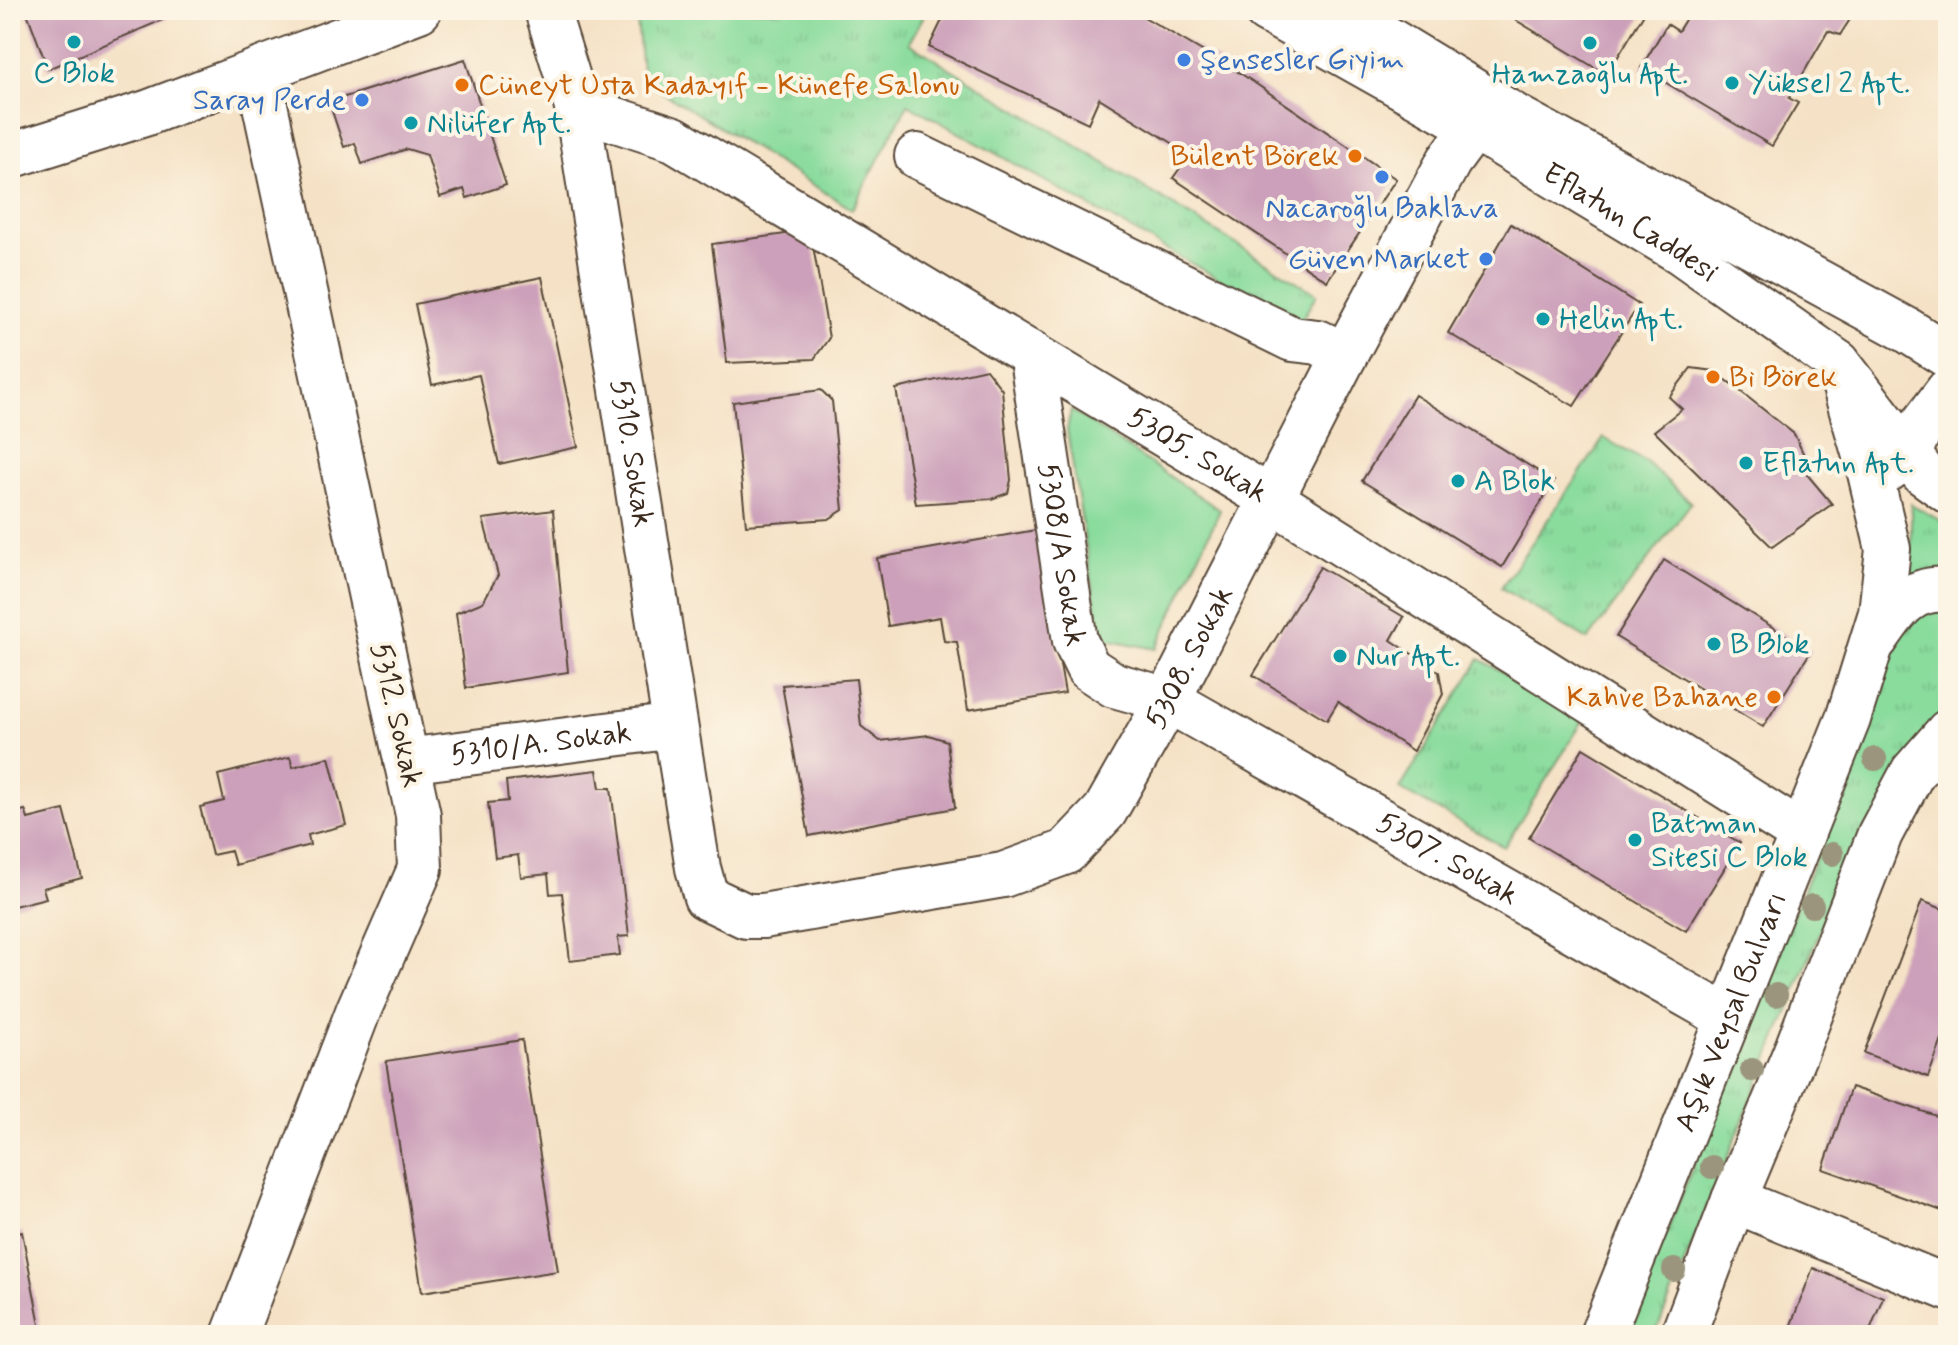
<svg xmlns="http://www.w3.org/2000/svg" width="1958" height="1345" viewBox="0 0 1958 1345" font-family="Mynerve,sans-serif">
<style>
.grass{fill:url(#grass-tufts);stroke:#62835e;stroke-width:2}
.park{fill:#8adc9d;stroke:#62835e;stroke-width:2}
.building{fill:#cca0ba}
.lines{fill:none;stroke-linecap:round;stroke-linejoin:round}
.minor-casing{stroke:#574637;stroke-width:48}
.major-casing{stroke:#574637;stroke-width:48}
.minor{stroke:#fff;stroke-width:44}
.major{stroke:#fff;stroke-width:44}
.tree{fill:#9a957b}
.culture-dot{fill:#0f9aa8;stroke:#fcf5e5;stroke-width:3}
.shop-dot{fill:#3f7fe0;stroke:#fcf5e5;stroke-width:3}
.food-dot{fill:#e8710a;stroke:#fcf5e5;stroke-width:3}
.labels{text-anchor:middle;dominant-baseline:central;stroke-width:8;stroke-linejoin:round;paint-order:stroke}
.shop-label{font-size:30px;fill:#366cbe;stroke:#fcf5e5;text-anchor:end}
.culture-label{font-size:30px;fill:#0d838f;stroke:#fcf5e5;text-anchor:start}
.food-label{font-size:30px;fill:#c56008;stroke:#fcf5e5;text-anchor:start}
.street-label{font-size:30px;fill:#3b2a1e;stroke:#fcf5e5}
</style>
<defs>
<pattern id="grass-tufts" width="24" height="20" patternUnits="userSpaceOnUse" patternTransform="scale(2)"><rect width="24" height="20" fill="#8adc9d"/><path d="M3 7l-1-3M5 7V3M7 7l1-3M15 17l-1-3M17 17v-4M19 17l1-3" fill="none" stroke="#78bd87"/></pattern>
</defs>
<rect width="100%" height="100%" fill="#fcf5e5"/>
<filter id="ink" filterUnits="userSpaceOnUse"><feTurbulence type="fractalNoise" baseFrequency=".0125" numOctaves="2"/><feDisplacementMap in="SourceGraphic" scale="16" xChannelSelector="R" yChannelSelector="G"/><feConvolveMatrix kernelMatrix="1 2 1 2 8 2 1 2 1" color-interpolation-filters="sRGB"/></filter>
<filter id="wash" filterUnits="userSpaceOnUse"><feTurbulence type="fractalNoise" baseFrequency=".006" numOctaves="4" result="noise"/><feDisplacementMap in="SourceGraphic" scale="32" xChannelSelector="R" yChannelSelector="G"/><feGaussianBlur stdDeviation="1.8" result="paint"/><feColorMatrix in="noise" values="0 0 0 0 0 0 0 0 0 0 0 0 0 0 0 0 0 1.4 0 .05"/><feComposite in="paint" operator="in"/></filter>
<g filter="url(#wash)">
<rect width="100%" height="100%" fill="#f5e2c6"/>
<g class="grass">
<path d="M636 10H927L909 43 1317 294 1299 324 908 104 852 209 643 80Z"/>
<path d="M1604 438 1646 462 1691 503 1588 640 1501 588Z"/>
<path d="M1911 504 1948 525V575L1911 577Z"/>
<path d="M1948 607V709L1928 731 1844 873 1655 1335H1626L1875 709 1891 653 1904 621Z"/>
<path d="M1480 659 1584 719 1504 847 1400 789Z"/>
</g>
<path class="park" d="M1071 410 1220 510 1156 649 1101 638 1067 430Z"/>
<g id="blocks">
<g class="building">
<path d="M26 10H173L174 15 48 69Z"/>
<path d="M947 10H1132L1243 75 1396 179 1327 281 1173 178 1190 154 1099 98 1088 123 929 47Z"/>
<path d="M1499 10H1646L1607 75Z"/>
<path d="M1691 10H1856L1840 35 1828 31 1789 98 1798 103 1772 146 1641 68 1667 24 1678 31Z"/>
<path d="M465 59 506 185 467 198 464 189 440 197 427 155 407 149 362 164 355 143 344 147 329 102Z"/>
<path d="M1511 224 1639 305 1574 406 1448 333Z"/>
<path d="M800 232 812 240 829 338 814 359 727 363 712 244Z"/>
<path d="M542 277 578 447 499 464 479 375 432 385 415 304Z"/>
<path d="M1691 368 1715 371 1794 434 1804 455 1805 472 1832 504 1772 547 1654 431 1682 409 1669 397Z"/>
<path d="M986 369 1002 390 1011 480 1008 493 991 499 916 504 896 389Z"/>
<path d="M821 390 832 401 843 510 829 519 746 525 733 402Z"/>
<path d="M1415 395 1554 481 1502 567 1362 481Z"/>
<path d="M553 510 568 672 466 688 456 613 483 602 498 575 483 519Z"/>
<path d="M1036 530 1065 693 968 710 957 642 944 641 940 617 888 626 877 558Z"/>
<path d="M1664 560 1811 651 1763 727 1616 637Z"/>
<path d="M1320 567 1404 617 1391 640 1439 672 1443 694 1413 751 1338 702 1327 720 1253 675Z"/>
<path d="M856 679 861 726 880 741 929 735 947 741 955 808 809 836 782 685Z"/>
<path d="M1583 748 1740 843 1686 931 1529 838Z"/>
<path d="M290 757 293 767 329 757 346 825 308 835 310 845 235 865 231 851 212 855 200 807 224 801 218 775Z"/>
<path d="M597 770 600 788H611L629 936 618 937 620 955 570 961 562 893 550 894 548 874 521 877 518 855 495 858 488 803 508 801 506 781Z"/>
<path d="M25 810 28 819 64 810 82 878 43 888 46 898 10 907V814Z"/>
<path d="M1922 901 1948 911V1042L1942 1040 1928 1077 1864 1053Z"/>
<path d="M522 1040 558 1271 422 1292 386 1061Z"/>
<path d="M1851 1087 1948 1120V1213L1823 1169Z"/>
<path d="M22 1232 42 1335H10V1235Z"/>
<path d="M1813 1268 1883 1297 1868 1335H1787Z"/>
</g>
</g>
</g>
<g filter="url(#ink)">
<use href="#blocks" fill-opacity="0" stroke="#574637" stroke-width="2"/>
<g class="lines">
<g class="minor-casing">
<g id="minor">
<path id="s1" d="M547 10 577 107 698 868 706 897 746 916H763L1003 875 1066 852 1105 811 1168 700 1345 355 1449 161 1474 127"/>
<path id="s2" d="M577 107 674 139 1271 499 1802 834"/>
<path d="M10 156 147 113 419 10"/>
<path d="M917 156 1292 339 1318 342 1345 355"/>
<path id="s3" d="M1031 353 1075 641 1088 668 1114 685 1168 700 1728 1018"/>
<path id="s4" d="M406 761 675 726"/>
<path d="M1734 1200 1948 1288"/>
<path d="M234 1335 359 1009 420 869 418 815 263 96 255 72"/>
</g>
</g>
<g class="major-casing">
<g id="major">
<path id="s5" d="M1266 10 1474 127 1681 252 1838 363 1923 473 1948 491"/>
<path d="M1340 10 1516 117 1907 330 1948 356"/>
<path d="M1887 470 1909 454 1920 428 1948 391"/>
<path d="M1876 639C1895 611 1910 586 1948 590"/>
<path id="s6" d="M1602 1335 1848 719 1881 613 1888 549 1870 473 1838 363"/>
<path d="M1683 1335 1734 1200 1798 1046 1880 834 1913 772 1948 732"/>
</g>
</g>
<use href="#minor" class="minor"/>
<use href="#major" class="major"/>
</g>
<g class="tree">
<circle cx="1875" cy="759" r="12"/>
<circle cx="1832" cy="854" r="12"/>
<circle cx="1812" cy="906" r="12"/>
<circle cx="1776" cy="995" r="12"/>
<circle cx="1752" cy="1070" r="12"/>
<circle cx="1712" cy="1167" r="12"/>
<circle cx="1674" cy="1270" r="12"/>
</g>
</g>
<g class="culture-dot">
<circle cx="74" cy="42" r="8"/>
<circle cx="1590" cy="43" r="8"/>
<circle cx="1732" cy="83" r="8"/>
<circle cx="411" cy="123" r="8"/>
<circle cx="1543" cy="319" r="8"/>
<circle cx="1746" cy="463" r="8"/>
<circle cx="1458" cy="481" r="8"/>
<circle cx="1714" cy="644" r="8"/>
<circle cx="1340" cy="656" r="8"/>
<circle cx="1635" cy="840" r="8"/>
</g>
<g class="shop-dot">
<circle cx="1184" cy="60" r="8"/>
<circle cx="362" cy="100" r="8"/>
<circle cx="1382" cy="177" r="8"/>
<circle cx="1486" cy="259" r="8"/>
</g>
<g class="food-dot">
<circle cx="462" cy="85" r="8"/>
<circle cx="1355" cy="156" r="8"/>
<circle cx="1713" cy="377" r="8"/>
<circle cx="1774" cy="697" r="8"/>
</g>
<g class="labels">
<g class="shop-label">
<text x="1200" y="60" text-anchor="start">Şensesler Giyim</text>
<text x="346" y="100">Saray Perde</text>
<text x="1382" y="208" text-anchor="middle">Nacaroğlu Baklava</text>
<text x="1470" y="259">Güven Market</text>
</g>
<g class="culture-label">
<text x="74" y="73" text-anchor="middle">C Blok</text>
<text x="1590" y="74" text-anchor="middle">Hamzaoğlu Apt.</text>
<text x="1748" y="83">Yüksel 2 Apt.</text>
<text x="427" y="123">Nilüfer Apt.</text>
<text x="1559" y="319">Helin Apt.</text>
<text x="1762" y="463">Eflatun Apt.</text>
<text x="1474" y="481">A Blok</text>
<text x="1730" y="644">B Blok</text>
<text x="1356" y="656">Nur Apt.</text>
<text x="1651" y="823">Batman<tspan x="1651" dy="34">Sitesi C Blok</tspan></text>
</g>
<g class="food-label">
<text x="478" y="85">Cüneyt Usta Kadayıf - Künefe Salonu</text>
<text x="1339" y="156" text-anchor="end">Bülent Börek</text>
<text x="1729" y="377">Bi Börek</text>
<text x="1758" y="697" text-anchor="end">Kahve Bahane</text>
</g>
<g class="street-label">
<text stroke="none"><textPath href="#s5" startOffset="422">Eflatun Caddesi</textPath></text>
<text stroke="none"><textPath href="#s1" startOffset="452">5310. Sokak</textPath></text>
<text stroke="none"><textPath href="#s2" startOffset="714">5305. Sokak</textPath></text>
<text stroke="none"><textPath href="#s3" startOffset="204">5308/A Sokak</textPath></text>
<text stroke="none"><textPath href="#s1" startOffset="1506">5308. Sokak</textPath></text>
<text transform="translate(396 715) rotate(77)">5312. Sokak</text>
<text stroke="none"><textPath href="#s4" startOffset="136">5310/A. Sokak</textPath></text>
<text stroke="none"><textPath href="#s3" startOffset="730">5307. Sokak</textPath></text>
<text stroke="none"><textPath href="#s6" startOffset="348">Aşık Veysal Bulvarı</textPath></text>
</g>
</g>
<rect width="1958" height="1345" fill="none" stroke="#fcf5e5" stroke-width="40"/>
</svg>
